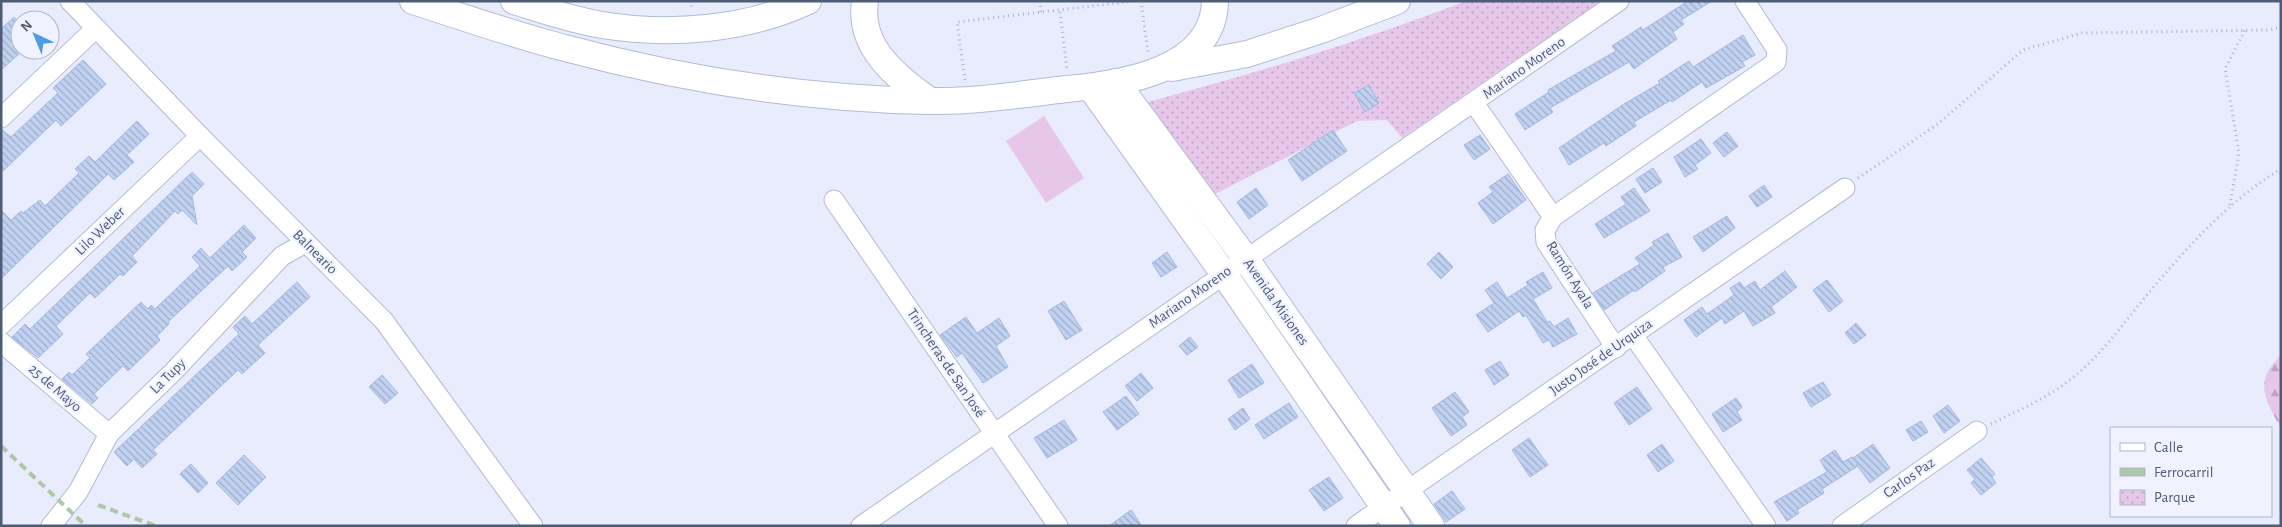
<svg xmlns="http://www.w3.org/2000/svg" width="2282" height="527" viewBox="0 0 2282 527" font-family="'Alegreya Sans',sans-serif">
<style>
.forest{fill:url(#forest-firs)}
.park{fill:url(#park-dots)}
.pitch{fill:#e6c7ea}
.building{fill:url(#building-back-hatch);stroke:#a2b9e4}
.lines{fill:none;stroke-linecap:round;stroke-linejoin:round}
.street-casing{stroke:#b1bad1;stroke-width:21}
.secondary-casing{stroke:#b1bcd6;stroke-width:28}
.path{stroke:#a4b5d7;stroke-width:3;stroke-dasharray:1 4;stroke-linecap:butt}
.street{stroke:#fff;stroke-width:19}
.secondary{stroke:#fff;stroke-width:26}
.rail{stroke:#adc7a7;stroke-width:4;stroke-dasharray:8 5;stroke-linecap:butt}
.labels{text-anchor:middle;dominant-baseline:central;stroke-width:4.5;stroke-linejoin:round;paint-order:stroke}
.street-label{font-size:15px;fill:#4d5d77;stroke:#f0f2ff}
</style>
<defs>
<pattern id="forest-firs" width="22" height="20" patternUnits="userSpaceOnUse" patternTransform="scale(1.25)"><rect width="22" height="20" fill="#e6c7ea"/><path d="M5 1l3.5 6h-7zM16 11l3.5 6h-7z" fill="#bda5c2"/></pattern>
<pattern id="park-dots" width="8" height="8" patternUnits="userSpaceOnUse" patternTransform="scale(1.25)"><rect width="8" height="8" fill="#e6c7ea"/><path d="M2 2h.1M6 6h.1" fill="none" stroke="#bda5c2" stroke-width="1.8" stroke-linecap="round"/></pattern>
<pattern id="building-back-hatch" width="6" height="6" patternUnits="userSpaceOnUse" patternTransform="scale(1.25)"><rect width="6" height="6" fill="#c1d1f1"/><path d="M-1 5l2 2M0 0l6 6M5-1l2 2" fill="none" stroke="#9fadc8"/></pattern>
</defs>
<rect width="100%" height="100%" fill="#e9ecfc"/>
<path class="forest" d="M2281 355V428C2265 399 2253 382 2281 355Z"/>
<path class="park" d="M1466 1H1601L1402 138 1387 120 1357 121 1213 195 1148 102C1256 73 1362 41 1466 1Z"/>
<path class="pitch" d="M1044 116 1084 178 1046 203 1006 141Z"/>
<g class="building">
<path d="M1688 1H1712L1681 20 1684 24 1673 32 1677 39 1645 61 1634 69 1629 62 1550 108 1553 112 1525 130 1515 114 1549 92 1548 90 1616 51 1612 46 1641 27 1643 30Z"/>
<path d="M14 17 20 23V53L1 70V29Z"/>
<path d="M1743 35 1755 55 1742 62 1745 66 1706 88 1702 82 1672 102 1671 100 1634 122 1636 126 1606 146 1604 143 1569 165 1559 148 1624 104 1660 83 1658 81 1689 61 1693 67Z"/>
<path d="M83 60 106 84 61 126 56 120 1 173V129L11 137 58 93 53 88Z"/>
<path d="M1369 85 1379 103 1365 112 1354 93Z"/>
<path d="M137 121 149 134 127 155 134 162 114 180 108 174 1 279V210L11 220 21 211 23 213 40 200 45 206 79 173 75 169 89 156 95 162Z"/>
<path d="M1333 130 1347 151 1302 181 1288 160Z"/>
<path d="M1727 132 1738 146 1724 157 1713 143Z"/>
<path d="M1480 135 1490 149 1474 160 1464 145Z"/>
<path d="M1701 139 1711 153 1695 165 1698 169 1685 177 1674 157Z"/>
<path d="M1653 168 1662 182 1645 193 1636 179Z"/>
<path d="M192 172 204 184 192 196 197 225 182 210 178 214 175 211 132 256 137 262 123 276 120 274 95 298 90 293 56 326 63 334 38 358 12 337 25 324 30 329Z"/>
<path d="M1508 174 1526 200 1493 224 1478 203 1493 192 1489 187Z"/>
<path d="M1764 185 1772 197 1757 207 1749 196Z"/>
<path d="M1256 188 1268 205 1249 219 1237 202Z"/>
<path d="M1634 188 1650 211 1604 238 1595 224 1626 204 1621 197Z"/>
<path d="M1727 216 1735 228 1703 252 1693 237Z"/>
<path d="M244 225 256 238 242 252 247 257 232 271 228 266 168 322 169 324 157 336 160 340 128 371 123 366 94 394 98 398 92 404 62 379 69 372 72 375 90 358 86 354 141 302 148 309 151 305 155 309 200 266 192 257 201 248 210 258Z"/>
<path d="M1668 233 1682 257 1663 267 1665 271 1635 292 1634 290 1604 310 1593 293 1640 264 1635 258 1654 245 1652 242Z"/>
<path d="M1167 252 1177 267 1161 277 1152 263Z"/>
<path d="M1439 252 1453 267 1441 279 1427 264Z"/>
<path d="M1785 271 1797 287 1771 307 1775 313 1753 326 1744 311 1725 324 1722 318 1696 337 1684 320 1702 307 1707 314 1734 295 1730 288 1740 282 1744 288 1755 281 1760 290Z"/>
<path d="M1543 272 1552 288 1533 299 1547 322 1550 321 1554 327 1568 318 1577 334 1553 347 1549 340 1543 343 1526 315 1523 317 1519 311 1488 332 1476 315 1494 303 1485 290 1497 282 1507 298 1528 285 1526 282Z"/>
<path d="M1827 280 1843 301 1829 312 1813 290Z"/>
<path d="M297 282 310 297 258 345 265 353 242 374 238 370 153 450 157 454 142 468 134 459 127 466 114 452 239 334 233 327 245 316 252 324Z"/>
<path d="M1064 301 1082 330 1066 340 1048 311Z"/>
<path d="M966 317 977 333 999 318 1010 336 996 346 1008 367 983 383 962 353 957 357 940 335Z"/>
<path d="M1856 323 1866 335 1854 344 1845 333Z"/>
<path d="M1190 337 1198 347 1187 355 1179 346Z"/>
<path d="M1500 361 1509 375 1494 385 1485 370Z"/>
<path d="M1252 364 1264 383 1239 398 1228 380Z"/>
<path d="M1141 373 1153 388 1137 401 1125 386Z"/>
<path d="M382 375 398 393 385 404 369 387Z"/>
<path d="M1823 382 1831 395 1811 407 1803 393Z"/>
<path d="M1637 387 1652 409 1629 425 1614 403Z"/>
<path d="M1455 392 1469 412 1462 417 1467 425 1451 436 1432 408Z"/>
<path d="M1126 396 1139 414 1117 430 1103 412Z"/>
<path d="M1736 398 1742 407 1737 412 1742 420 1723 432 1712 414Z"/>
<path d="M1289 403 1298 417 1264 439 1255 425Z"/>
<path d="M1948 405 1960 421 1944 433 1933 416Z"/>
<path d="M1243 408 1250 419 1235 430 1228 419Z"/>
<path d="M1064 420 1077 440 1047 458 1034 438Z"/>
<path d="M1921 421 1928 432 1913 441 1906 430Z"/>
<path d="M1529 438 1548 465 1530 477 1512 450Z"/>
<path d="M1662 444 1674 461 1658 472 1647 455Z"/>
<path d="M1873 444 1890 468 1870 483 1856 464 1858 466 1822 489 1824 493 1797 510 1799 513 1787 521 1774 502 1827 472 1820 460 1835 450 1843 462 1852 457 1853 458Z"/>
<path d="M244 455 266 477 238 505 216 483Z"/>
<path d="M1981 458 1995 474 1992 477 1996 483 1981 495 1971 483 1975 479 1967 470Z"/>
<path d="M191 464 208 483 198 493 180 474Z"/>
<path d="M1329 477 1343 498 1324 511 1309 490Z"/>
<path d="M1452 491 1465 509 1446 522 1434 504Z"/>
<path d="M1131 510 1142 526H1109Z"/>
</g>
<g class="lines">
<g class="street-casing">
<g id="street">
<path d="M70 1 200 136 384 321 533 526"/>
<path d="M1474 103 1553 217 1545 230 1546 242 1616 348"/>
<path d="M1 118 95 29"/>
<path d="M834 200 1058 526"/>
<path d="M1553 217 1776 62 1777 50 1745 1"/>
<path d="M1 325 200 136"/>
<path d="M1633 335 1766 526"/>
<path d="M1 342 109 434"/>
<path d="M51 526 78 492 109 434 174 371 282 256 305 243"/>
<path d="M861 526 1619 1"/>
<path d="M1356 526 1845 188"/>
<path d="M1842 526 1977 431"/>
</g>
</g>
<g class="secondary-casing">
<g id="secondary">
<path d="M413 1C463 17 514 35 565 48 684 80 807 99 930 101 976 102 1022 94 1067 89 1120 84 1214 71 1215 1"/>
<path d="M514 1C543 10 572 20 602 25 669 36 746 30 808 1"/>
<path d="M865 1C858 48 896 76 930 101"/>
<path d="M1172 68 1247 54 1321 30 1397 1"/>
<path d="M1116 82 1246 259 1431 526"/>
<path d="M1091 88 1224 274 1397 526"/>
</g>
</g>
<g class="path">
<path d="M689 1 693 10"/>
<path d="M1040 1 1041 14"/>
<path d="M1141 1 1148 53"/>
<path d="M1060 12 1067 70"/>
<path d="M965 80 957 22 1134 1"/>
<path d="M1858 178 1938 124 2023 50 2082 33 2269 30 2281 27"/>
<path d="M2230 205 2239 153 2225 69 2245 30"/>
<path d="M1991 424C2016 411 2044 400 2067 382 2101 357 2124 322 2151 290 2189 245 2230 200 2281 169"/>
</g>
<use href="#street" class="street"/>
<use href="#secondary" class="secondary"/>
<g class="rail">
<path d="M1 446 86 526"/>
<path d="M98 505 156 526"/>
</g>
</g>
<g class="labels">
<g class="street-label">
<text transform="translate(1524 68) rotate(-35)">Mariano Moreno</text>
<text transform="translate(100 231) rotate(-44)">Lilo Weber</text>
<text transform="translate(315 252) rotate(45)">Balneario</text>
<text transform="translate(1570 275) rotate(58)">Ramón Ayala</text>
<text transform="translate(1190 297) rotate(-35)">Mariano Moreno</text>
<text transform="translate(1276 302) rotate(55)">Avenida Misiones</text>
<text transform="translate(1601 357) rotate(-35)">Justo José de Urquiza</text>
<text transform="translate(946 363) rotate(56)">Trincheras de San José</text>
<text transform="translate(168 376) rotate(-45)">La Tupy</text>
<text transform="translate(55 388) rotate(41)">25 de Mayo</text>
<text transform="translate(1909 478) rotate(-35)">Carlos Paz</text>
</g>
</g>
<rect width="2282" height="527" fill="none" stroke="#4d5d77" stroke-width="5"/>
<rect x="2110" y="427" width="162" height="90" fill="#f0f2ff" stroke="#afb6c9"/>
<rect x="2120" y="443" width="25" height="8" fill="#ffffff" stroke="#afb6c9"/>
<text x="2154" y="452" font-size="15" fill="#4d5d77">Calle</text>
<rect x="2120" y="468" width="25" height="8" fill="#adc7a7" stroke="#afb6c9"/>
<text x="2154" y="477" font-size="15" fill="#4d5d77">Ferrocarril</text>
<rect x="2120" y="490" width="25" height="15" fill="url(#park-dots)" stroke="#afb6c9"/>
<text x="2154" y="502" font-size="15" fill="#4d5d77">Parque</text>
<g transform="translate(35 35) rotate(316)"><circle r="24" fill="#f0f2ff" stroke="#afb6c9"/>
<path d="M0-4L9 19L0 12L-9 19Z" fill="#519be3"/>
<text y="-8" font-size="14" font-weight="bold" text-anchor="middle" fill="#4d5d77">N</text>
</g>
</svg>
